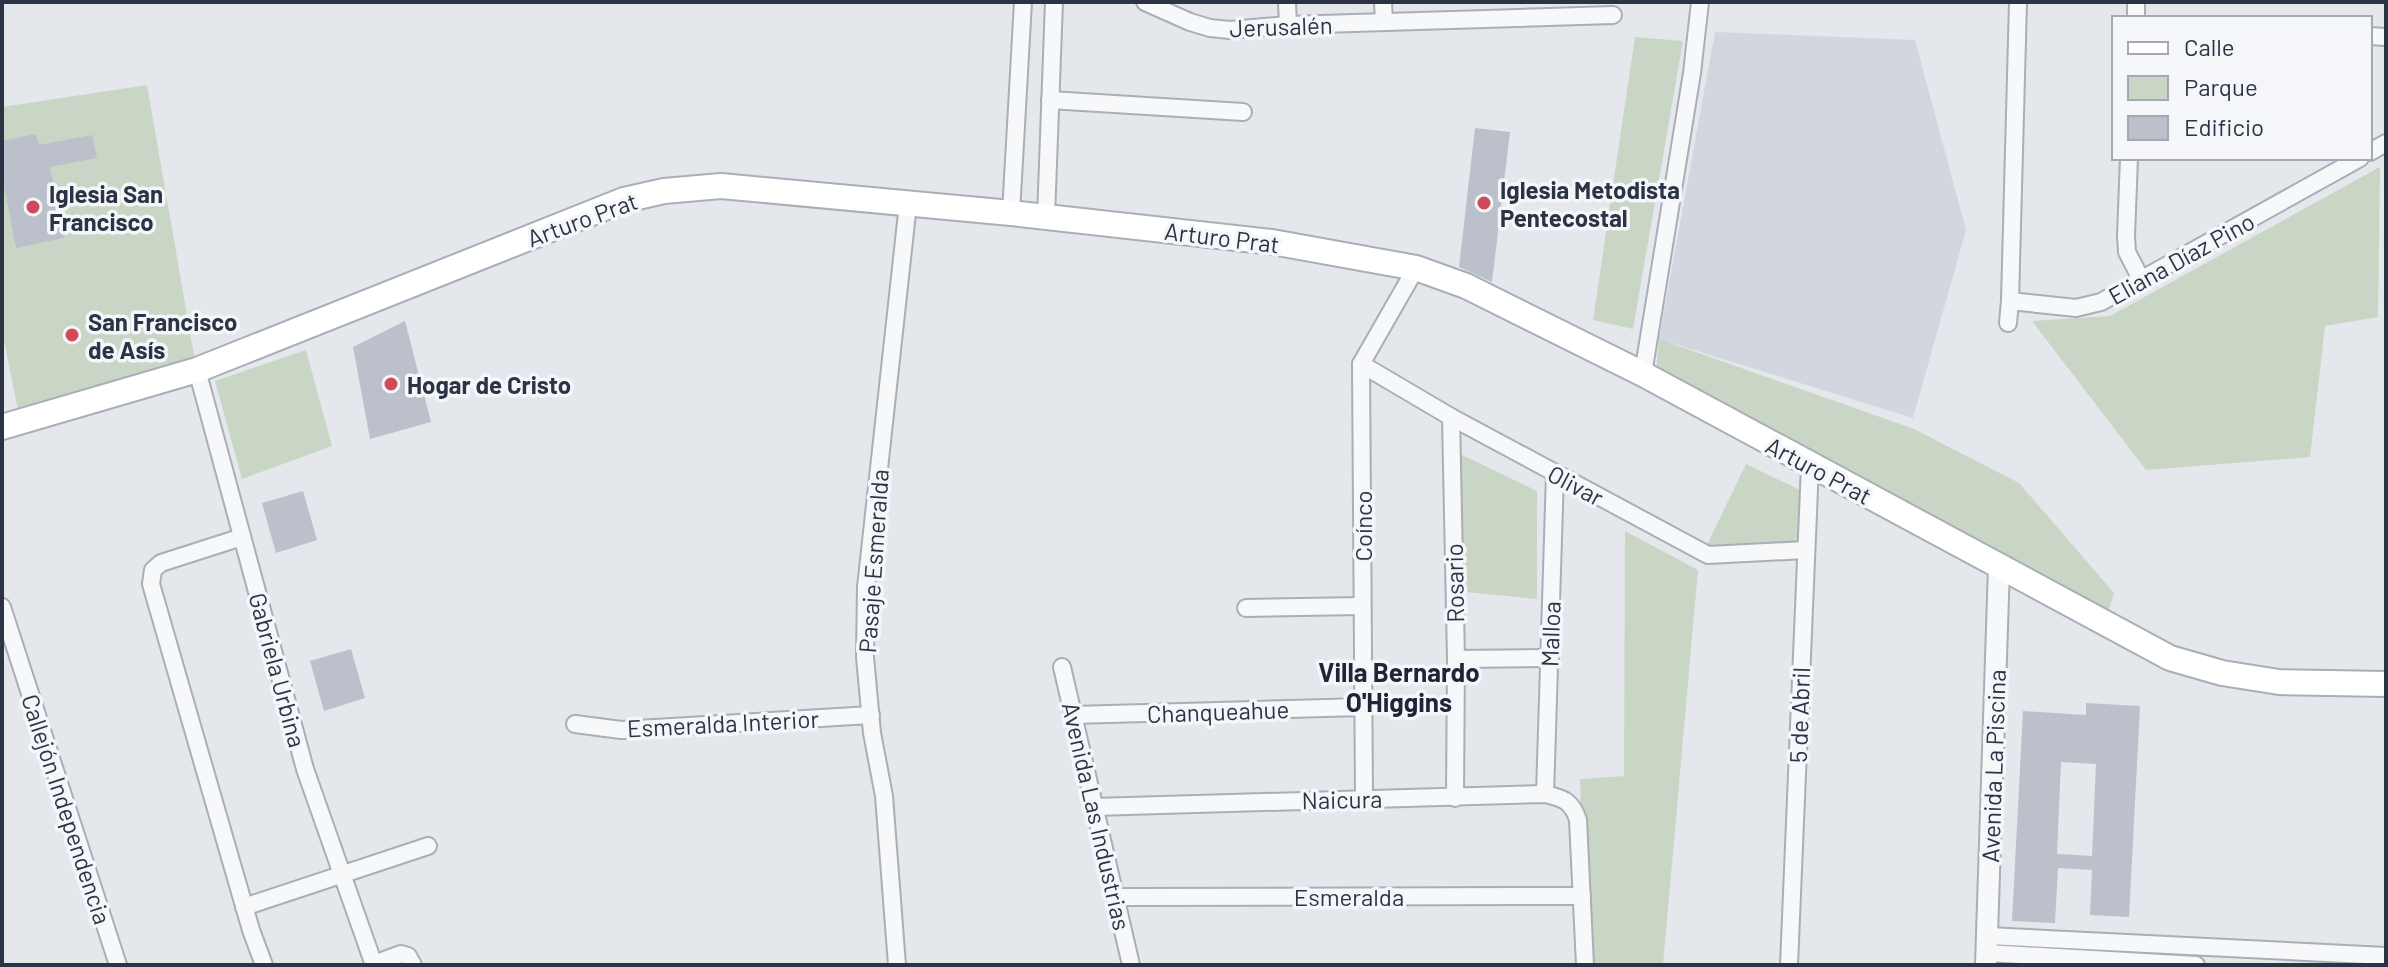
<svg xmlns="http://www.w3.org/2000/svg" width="2388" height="967" viewBox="0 0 2388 967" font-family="Barlow,sans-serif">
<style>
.built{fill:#d2d6de}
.green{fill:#c9d6c5}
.building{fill:#bbc0ca;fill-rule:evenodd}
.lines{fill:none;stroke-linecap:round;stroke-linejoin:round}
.minor-casing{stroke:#a9aeb7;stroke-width:20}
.tertiary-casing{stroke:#a9aeb7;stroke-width:24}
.secondary-casing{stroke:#a9aeb7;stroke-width:28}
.minor{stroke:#f7f8fa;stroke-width:16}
.tertiary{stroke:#f7f8fa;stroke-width:20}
.secondary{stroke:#fff;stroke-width:24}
.poi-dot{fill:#d1495b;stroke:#f4f6f9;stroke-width:3}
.labels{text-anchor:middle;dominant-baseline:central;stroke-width:7;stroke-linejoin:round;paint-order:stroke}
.street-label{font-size:24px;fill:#2b3445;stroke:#f4f6f9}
.poi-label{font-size:24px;font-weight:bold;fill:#2b3445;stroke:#f4f6f9;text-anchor:start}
.neighbourhood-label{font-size:26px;font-weight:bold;fill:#1d2536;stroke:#f4f6f9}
</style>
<rect width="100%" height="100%" fill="#e4e7ec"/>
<path class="built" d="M1715 32 1915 40 1966 230 1913 418 1659 339Z"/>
<g class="green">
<path d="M1635 37 1683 41 1633 329 1593 320Z"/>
<path d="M147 85 195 361 19 415 2 331V107Z"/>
<path d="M2380 167 2378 317 2325 326 2310 457 2146 470 2032 321 2110 316Z"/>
<path d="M1659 339 1914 429 2019 483 2114 593 2106 619 1655 383Z"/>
<path d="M306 350 332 446 242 479 215 381Z"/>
<path d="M1454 451 1537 491V599L1466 592Z"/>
<path d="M1746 464 1802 491 1797 559 1721 563 1704 551Z"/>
<path d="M1625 531 1698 570 1663 965H1588L1580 779 1624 776Z"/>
</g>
<g class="building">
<path d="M1475 128 1510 132 1492 282 1459 267Z"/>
<path d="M36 134 39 145 92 135 97 158 50 167 64 238 16 248 2 176V141Z"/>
<path d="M405 321 431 422 370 439 353 347Z"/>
<path d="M303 491 317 540 276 553 262 503Z"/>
<path d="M351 649 365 698 324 711 310 661Z"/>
<path d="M2086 703 2140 706 2129 917 2090 915 2092 870 2058 868 2055 923 2012 921 2023 711 2086 715ZM2061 762 2096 764 2092 856 2057 854Z"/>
</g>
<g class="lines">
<g class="minor-casing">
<g id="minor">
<path d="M1145 2 1190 22 1210 28 1230 30 1288 25 1613 15"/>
<path d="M1287 2 1288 25"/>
<path d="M1383 2 1384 22"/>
<path d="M2136 18V2"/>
<path d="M2370 36 2386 37"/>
<path d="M1050 100 1243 112"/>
<path d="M2370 152 2386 143"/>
<path d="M2129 158 2126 236 2127 252 2142 281"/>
<path d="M1011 213 1023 2"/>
<path d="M1046 217 1054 2"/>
<path d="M2010 301 2018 2"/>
<path d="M2008 323 2010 301 2076 308 2101 302 2360 158"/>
<path d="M1361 364 1451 417 1708 555 1806 550"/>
<path d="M197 370 305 769 374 965"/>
<path d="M1643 374 1692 73 1700 2"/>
<path d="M1451 417 1456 659 1455 798"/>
<path d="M242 537 161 563 153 570 151 584 251 930 264 965"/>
<path d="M2 607 118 965"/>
<path d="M1246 608 1362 606"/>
<path d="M1456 659 1550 658"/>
<path d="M1062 667 1131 965"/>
<path d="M1073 715 1363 707"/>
<path d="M575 724 621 730 871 715"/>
<path d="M1545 794 1555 474"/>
<path d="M1364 798 1361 364 1416 268"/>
<path d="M1094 807 1545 794C1563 798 1572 801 1578 820L1585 965"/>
<path d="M1116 897 1582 896"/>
<path d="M244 907 428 846"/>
<path d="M1988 936 2386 956"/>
<path d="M1986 953 2196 965"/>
<path d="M374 964 401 954 408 956 413 965"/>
<path d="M897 965 884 796 872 733 865 657 866 587 908 204"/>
<path d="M1789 965 1810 465"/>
</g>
</g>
<g class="tertiary-casing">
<path id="tertiary" d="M1986 965 1999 566"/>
</g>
<g class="secondary-casing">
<path id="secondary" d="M2 427 197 370 624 200 664 191 721 186 1011 213 1272 242 1416 268 1466 286 1643 374 2170 658 2222 673 2279 682 2386 684"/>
</g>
<use href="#minor" class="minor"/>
<use href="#tertiary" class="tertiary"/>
<use href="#secondary" class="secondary"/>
</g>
<g class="poi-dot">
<circle cx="1484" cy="203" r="8"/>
<circle cx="33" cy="207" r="8"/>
<circle cx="72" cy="335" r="8"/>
<circle cx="391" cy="384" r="8"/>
</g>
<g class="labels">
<g class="street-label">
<text transform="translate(1281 26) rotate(-2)">Jerusalén</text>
<text transform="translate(582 219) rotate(-20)">Arturo Prat</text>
<text transform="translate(1222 237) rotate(7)">Arturo Prat</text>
<text transform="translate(2181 258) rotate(-29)">Eliana Díaz Pino</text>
<text transform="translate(1819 470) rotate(28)">Arturo Prat</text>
<text transform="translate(1576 485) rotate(28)">Olivar</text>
<text transform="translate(1362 526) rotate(-90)">Coínco</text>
<text transform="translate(873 561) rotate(-86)">Pasaje Esmeralda</text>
<text transform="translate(1454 583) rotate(-91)">Rosario</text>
<text transform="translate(1550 634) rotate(-88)">Malloa</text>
<text transform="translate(278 670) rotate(75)">Gabriela Urbina</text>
<text transform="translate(1218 711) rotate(-2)">Chanqueahue</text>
<text transform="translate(1799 715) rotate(-88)">5 de Abril</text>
<text transform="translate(723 723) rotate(-3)">Esmeralda Interior</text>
<text transform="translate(1993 766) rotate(-88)">Avenida La Piscina</text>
<text transform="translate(1342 799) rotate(-1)">Naicura</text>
<text transform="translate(67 809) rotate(72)">Callejón Independencia</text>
<text transform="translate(1097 816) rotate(77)">Avenida Las Industrias</text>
<text x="1349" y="896">Esmeralda</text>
</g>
<g class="poi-label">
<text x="1500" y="189">Iglesia Metodista<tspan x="1500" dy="28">Pentecostal</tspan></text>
<text x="49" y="193">Iglesia San<tspan x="49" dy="28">Francisco</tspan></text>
<text x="88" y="321">San Francisco<tspan x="88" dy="28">de Asís</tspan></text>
<text x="407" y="384">Hogar de Cristo</text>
</g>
<g class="neighbourhood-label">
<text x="1399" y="671">Villa Bernardo<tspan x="1399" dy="30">O'Higgins</tspan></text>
</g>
</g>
<rect width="2388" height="967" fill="none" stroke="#2b3445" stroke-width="8"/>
<rect x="2112" y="16" width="260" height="144" fill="#f4f6f9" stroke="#a4a8b1" stroke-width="2"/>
<rect x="2128" y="42" width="40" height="12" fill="#ffffff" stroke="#a4a8b1" stroke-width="2"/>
<text x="2184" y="56" font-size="24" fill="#2b3445">Calle</text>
<rect x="2128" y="76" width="40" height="24" fill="#c9d6c5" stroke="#a4a8b1" stroke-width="2"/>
<text x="2184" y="96" font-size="24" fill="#2b3445">Parque</text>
<rect x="2128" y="116" width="40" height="24" fill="#bbc0ca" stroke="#a4a8b1" stroke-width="2"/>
<text x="2184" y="136" font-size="24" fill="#2b3445">Edificio</text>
</svg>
